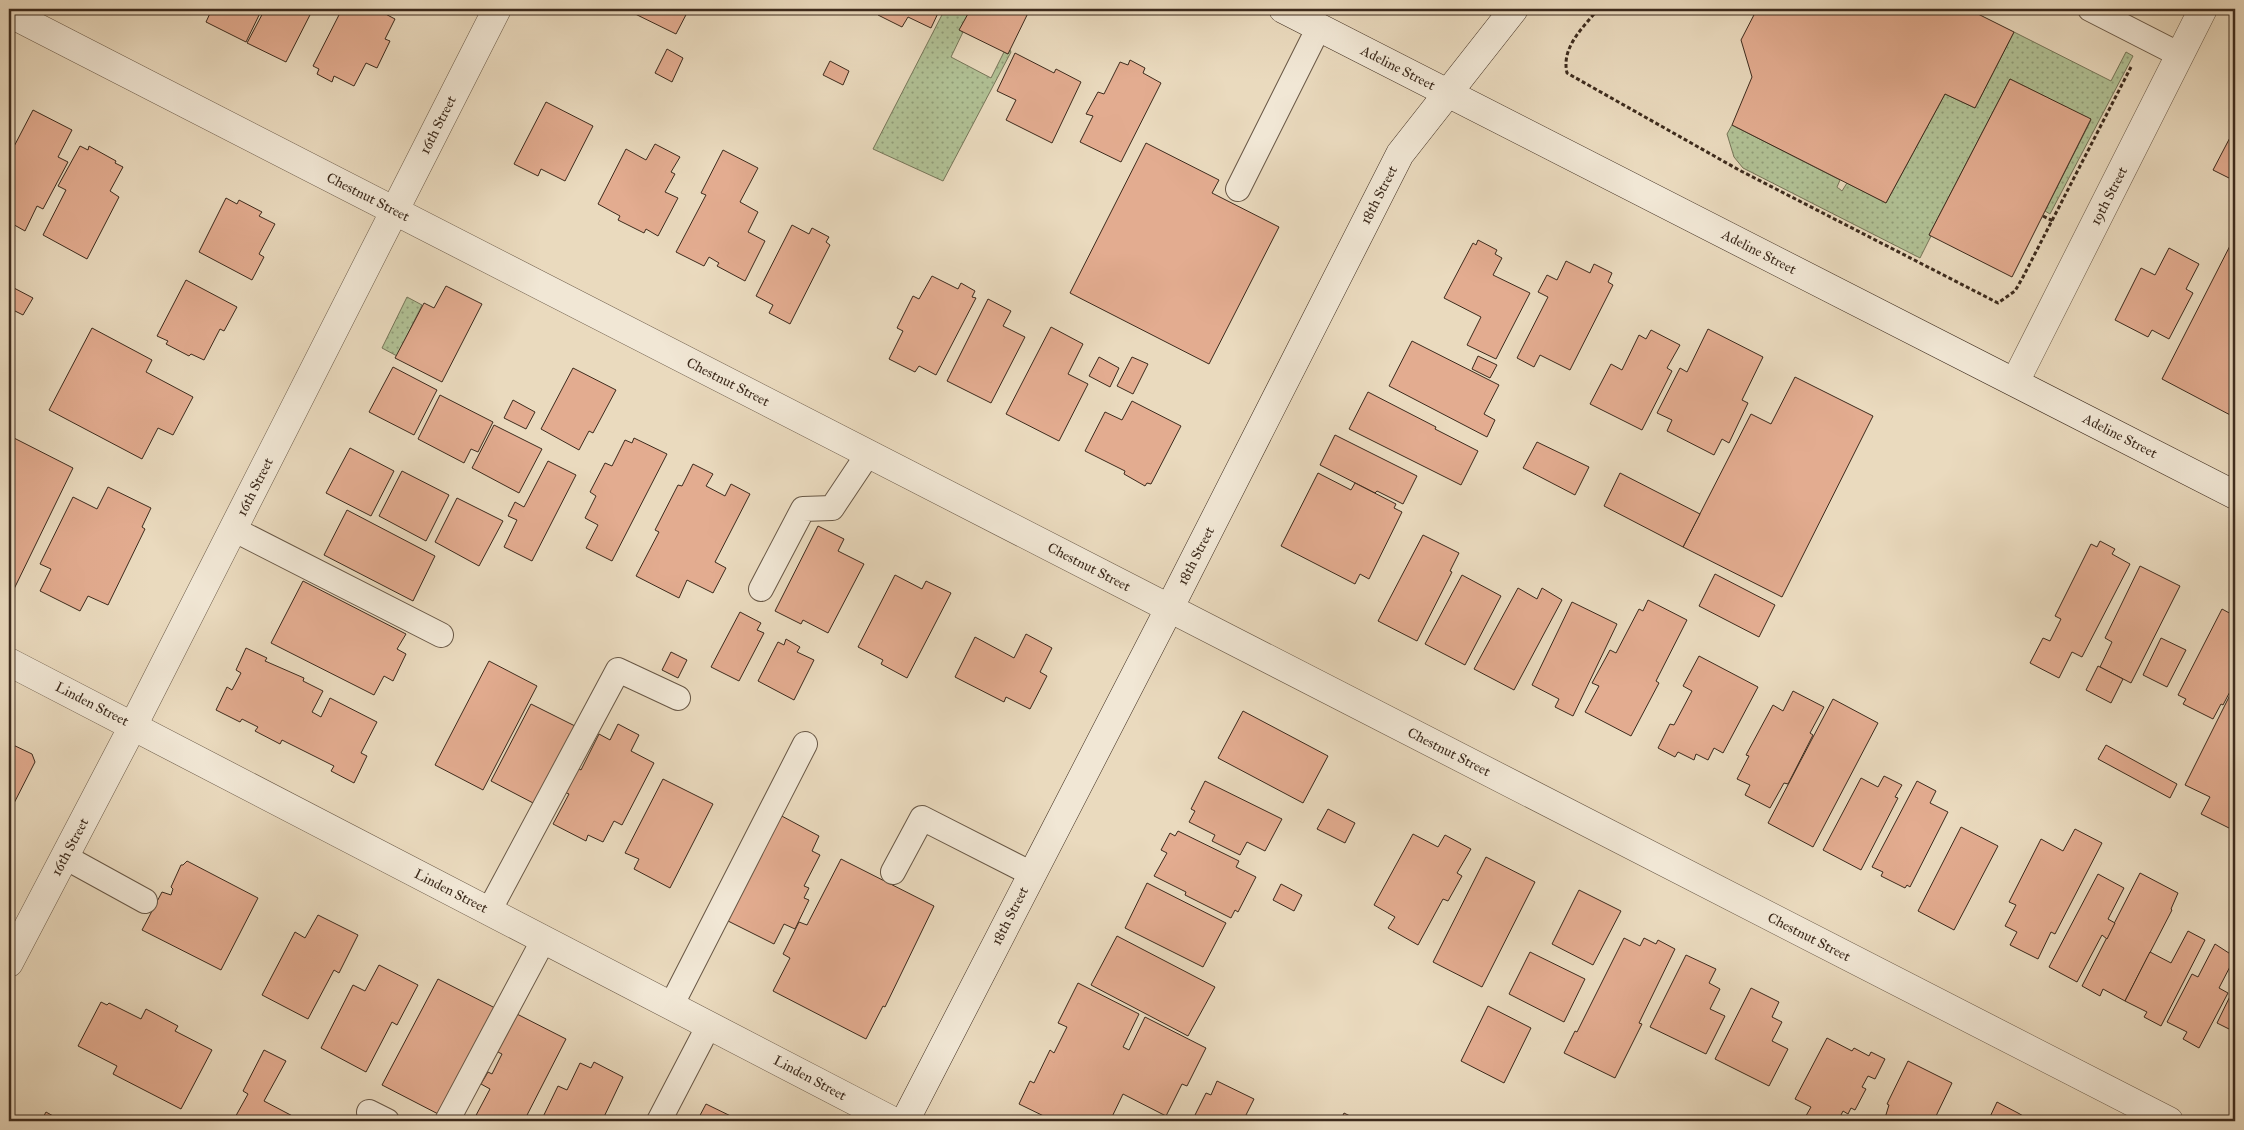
<svg xmlns="http://www.w3.org/2000/svg" width="2244" height="1130" viewBox="0 0 2244 1130" font-family="'IM FELL Great Primer',serif">
<style>
.grass{fill:url(#grass-dots);stroke:#777659}
.building{fill:#e3ac90;stroke:#3d2b1d}
.lines{fill:none;stroke-linecap:round;stroke-linejoin:round}
.lane-casing{stroke:#685745;stroke-width:26}
.street-casing{stroke:#685745;stroke-width:29}
.secondary-casing{stroke:#3d2b1d;stroke-width:29}
.path{stroke:#3d2b1d;stroke-width:3;stroke-dasharray:4 2.5;stroke-linecap:butt}
.lane{stroke:#f1e7d5;stroke-width:24}
.street{stroke:#f1e7d5;stroke-width:28}
.secondary{stroke:#f1e7d5;stroke-width:28}
.labels{text-anchor:middle;dominant-baseline:central;stroke-width:5;stroke-linejoin:round;paint-order:stroke}
.street-label{font-size:14px;fill:#3d2b1d;stroke:#f1e7d5}
</style>
<defs>
<pattern id="grass-dots" width="8" height="8" patternUnits="userSpaceOnUse" patternTransform="scale(1.25)"><rect width="8" height="8" fill="#b1c195"/><path d="M2 2h.1M6 6h.1" fill="none" stroke="#919d79" stroke-width="1.8" stroke-linecap="round"/></pattern>
</defs>
<rect width="100%" height="100%" fill="#eadabe"/>
<filter id="stains"><feTurbulence type="fractalNoise" baseFrequency=".004" numOctaves="4"/><feColorMatrix values="0 0 0 0 .2 0 0 0 0 .09 0 0 0 0 .02 0 0 0 .5 -.17"/></filter>
<radialGradient id="worn" r=".72"><stop offset=".6" stop-color="#630" stop-opacity="0"/><stop offset="1" stop-color="#630" stop-opacity=".3"/></radialGradient>
<g class="grass">
<path d="M945 9H963L969 12 960 30 963 32 951 57 991 78 1004 52 1008 54 1010 50 1011 52 943 181 873 149Z"/>
<path d="M2014 32 2111 81 2126 52 2133 56 2050 214 2045 211 2091 120 2010 79 1929 235 1931 236 1920 258 1743 168 1734 157 1727 134 1732 125 1840 180 1837 187 1842 191 1847 183 1886 203 1945 94 1975 108Z"/>
<path d="M407 297 422 305 397 356 382 348Z"/>
</g>
<g class="building">
<path d="M212 9H262L246 42 206 22Z"/>
<path d="M265 9H313L286 62 247 43Z"/>
<path d="M342 9H376L395 19 385 39 390 41 377 68 366 63 354 86 334 76 332 82 317 74 319 69 313 66Z"/>
<path d="M625 9H689L676 34Z"/>
<path d="M881 9H940L931 28 908 17 902 27 878 15Z"/>
<path d="M963 9H1030L1008 54 959 30 969 12Z"/>
<path d="M1757 9H1968L2014 32 1975 108 1945 94 1886 203 1732 125 1752 77 1741 40Z"/>
<path d="M667 49 683 58 672 82 655 73Z"/>
<path d="M1015 53 1054 73 1056 69 1081 82 1052 143 1006 120 1016 100 997 91Z"/>
<path d="M1130 60 1145 68 1143 73 1161 83 1121 162 1080 142 1093 116 1086 114 1098 92 1104 94 1120 62 1128 65Z"/>
<path d="M830 61 849 71 843 85 823 75Z"/>
<path d="M2010 79 2091 119 2012 277 1929 235Z"/>
<path d="M546 102 593 126 565 181 541 169 538 176 514 164Z"/>
<path d="M33 110 72 130 58 157 68 162 43 209 37 206 25 231 9 222V156Z"/>
<path d="M2235 128V181L2213 170Z"/>
<path d="M1146 143 1219 180 1212 193 1279 227 1209 364 1070 293Z"/>
<path d="M655 144 680 157 671 172 675 174 665 192 678 198 658 236 646 229 644 233 618 220 620 216 598 204 626 149 646 160Z"/>
<path d="M80 146 88 150 89 146 116 161 115 163 123 167 110 191 119 197 87 259 43 235 66 190 58 186Z"/>
<path d="M723 150 758 168 740 202 758 212 748 232 765 241 745 281 717 266 719 263 709 257 704 266 676 252 706 195 701 193Z"/>
<path d="M226 198 237 204 239 200 262 212 259 216 275 224 259 254 264 257 252 280 199 252Z"/>
<path d="M792 225 809 234 812 228 829 237 826 242 830 245 790 324 769 313 773 305 756 296Z"/>
<path d="M2235 236V415L2234 417 2162 379Z"/>
<path d="M1478 240 1497 250 1495 254 1502 258 1493 275 1530 293 1496 359 1467 345 1481 317 1444 298 1473 243 1476 245Z"/>
<path d="M2169 248 2199 264 2186 289 2193 293 2169 339 2152 330 2148 337 2115 320 2141 268 2155 275Z"/>
<path d="M1566 261 1590 273 1594 264 1612 273 1608 282 1613 285 1570 370 1540 355 1534 367 1517 358 1548 297 1538 292 1547 275 1557 280Z"/>
<path d="M932 276 958 289 961 283 975 291 972 297 976 298 936 375 919 366 915 372 889 359 903 331 897 328 913 296 919 299Z"/>
<path d="M186 280 237 307 224 331 220 329 204 360 191 354 189 356 166 344 168 341 157 336Z"/>
<path d="M446 286 482 304 442 382 395 358 424 303 434 308Z"/>
<path d="M14 288 33 298 23 315 9 308V299Z"/>
<path d="M988 299 1011 311 1003 326 1025 337 991 403 947 381Z"/>
<path d="M1051 327 1083 344 1068 374 1088 384 1059 441 1006 414Z"/>
<path d="M92 328 152 360 146 372 193 397 173 435 158 428 142 459 49 410Z"/>
<path d="M1708 329 1763 357 1742 400 1748 403 1729 443 1722 439 1714 455 1667 431 1672 420 1657 413 1680 368 1687 372Z"/>
<path d="M1651 330 1680 345 1667 368 1672 371 1642 430 1590 404 1611 364 1622 370 1639 335 1646 339Z"/>
<path d="M1412 341 1499 385 1484 414 1495 420 1487 437 1389 386Z"/>
<path d="M1478 356 1497 365 1490 378 1472 369Z"/>
<path d="M1099 357 1119 368 1110 387 1089 376Z"/>
<path d="M1132 357 1148 364 1133 394 1117 386Z"/>
<path d="M393 367 437 390 414 435 369 412Z"/>
<path d="M573 368 616 390 593 433 589 431 579 450 541 429Z"/>
<path d="M1795 377 1873 416 1782 597 1683 547 1751 414 1771 424Z"/>
<path d="M1368 392 1436 427 1435 429 1478 451 1461 485 1349 429Z"/>
<path d="M440 395 493 422 478 452 471 449 464 463 418 439Z"/>
<path d="M513 400 535 412 526 429 504 418Z"/>
<path d="M1132 401 1181 426 1151 484 1147 483 1145 486 1124 474 1125 471 1085 451 1105 412 1122 420Z"/>
<path d="M494 425 542 449 519 493 472 468Z"/>
<path d="M1335 435 1417 476 1403 504 1377 491 1375 493 1320 465Z"/>
<path d="M12 437 73 468 14 589 9 586V443Z"/>
<path d="M634 438 667 454 612 561 586 548 598 525 585 518 596 496 590 492 605 463 612 466 625 440 632 443Z"/>
<path d="M1537 442 1589 467 1575 495 1523 468Z"/>
<path d="M350 448 394 471 371 516 326 493Z"/>
<path d="M548 461 576 475 532 561 504 547 517 520 508 516 515 502 524 507Z"/>
<path d="M693 464 713 474 706 486 725 496 731 484 750 494 715 562 726 568 713 593 687 580 679 598 636 576 659 532 655 530 678 485 682 486Z"/>
<path d="M402 471 449 495 426 541 379 516Z"/>
<path d="M1318 473 1351 490 1355 483 1396 504 1394 508 1402 512 1369 579 1360 574 1355 584 1281 546Z"/>
<path d="M1620 473 1700 514 1683 547 1604 506Z"/>
<path d="M108 487 151 508 142 527 145 529 108 605 88 596 80 611 40 591 51 569 40 564 73 497 97 509Z"/>
<path d="M457 498 503 521 479 566 435 542Z"/>
<path d="M347 510 435 556 413 601 324 555Z"/>
<path d="M818 526 844 539 838 551 864 564 828 633 803 620 801 624 775 611Z"/>
<path d="M1423 535 1459 553 1450 571 1452 572 1417 641 1378 621Z"/>
<path d="M2100 541 2115 549 2112 554 2130 564 2082 657 2072 652 2059 678 2030 663 2043 638 2050 641 2061 619 2055 616 2091 544 2097 547Z"/>
<path d="M2140 566 2180 586 2131 683 2100 667 2112 642 2105 638Z"/>
<path d="M1715 574 1775 605 1759 637 1699 606Z"/>
<path d="M895 575 922 589 926 581 951 593 907 678 881 664 883 660 858 647Z"/>
<path d="M1462 575 1501 596 1465 665 1425 644Z"/>
<path d="M303 581 406 634 397 649 406 654 393 681 384 676 374 695 271 643Z"/>
<path d="M1518 588 1537 599 1542 588 1562 600 1514 690 1474 669Z"/>
<path d="M1648 600 1687 620 1656 681 1659 683 1631 736 1585 712 1599 686 1592 683 1610 650 1616 653 1639 609 1643 611Z"/>
<path d="M1572 602 1617 624 1573 716 1555 707 1559 699 1532 685Z"/>
<path d="M2222 609 2233 615 2235 611V682L2223 705 2221 704 2213 719 2183 704 2186 699 2178 695Z"/>
<path d="M740 612 761 623 757 630 764 633 739 681 711 667Z"/>
<path d="M1026 634 1052 648 1040 672 1047 676 1030 709 1006 697 1004 702 955 677 975 637 1014 658Z"/>
<path d="M2161 638 2186 650 2167 687 2143 675Z"/>
<path d="M786 639 800 647 797 652 814 660 794 700 758 681 778 642 784 645Z"/>
<path d="M246 648 267 658 265 661 304 678 303 681 323 691 312 712 321 717 330 698 377 722 361 753 367 756 354 783 331 771 334 766 282 740 280 744 255 731 258 727 242 719 240 722 216 710 227 687 232 690 241 673 236 670Z"/>
<path d="M671 652 687 660 678 678 662 670Z"/>
<path d="M1699 656 1758 687 1723 753 1714 748 1708 760 1696 754 1694 760 1678 752 1675 757 1658 748 1670 724 1674 725 1692 691 1683 686Z"/>
<path d="M489 661 537 686 483 790 435 765Z"/>
<path d="M2098 666 2123 679 2111 703 2086 690Z"/>
<path d="M2235 685V831L2201 814 2210 797 2185 785Z"/>
<path d="M1793 691 1824 707 1810 733 1813 735 1788 784 1784 783 1770 808 1745 795 1750 785 1737 779 1749 756 1746 755 1773 705 1783 711Z"/>
<path d="M1833 699 1878 723 1813 847 1768 823Z"/>
<path d="M531 704 575 726 535 804 491 781Z"/>
<path d="M1243 711 1328 756 1303 803 1218 758Z"/>
<path d="M618 724 639 735 631 751 654 763 622 825 614 821 603 842 588 835 586 841 553 824 569 794 562 791 574 766 581 770 599 734 610 740Z"/>
<path d="M9 743 32 754 35 762 9 813Z"/>
<path d="M2106 745 2177 784 2170 798 2098 759Z"/>
<path d="M1884 776 1902 785 1895 797 1898 798 1861 870 1823 850 1861 778 1878 787Z"/>
<path d="M663 779 713 804 670 888 634 869 639 859 625 853Z"/>
<path d="M1205 781 1282 819 1265 851 1247 842 1240 855 1212 841 1215 835 1189 822 1195 811 1191 809Z"/>
<path d="M1917 781 1936 791 1930 803 1948 812 1910 887 1907 885 1905 888 1881 876 1883 872 1872 867Z"/>
<path d="M1328 809 1355 823 1345 843 1317 829Z"/>
<path d="M778 814 819 836 812 851 820 855 804 886 809 888 804 898 809 900 795 929 784 924 774 944 724 919Z"/>
<path d="M1961 827 1998 846 1954 930 1918 911Z"/>
<path d="M2075 829 2102 843 2055 934 2051 932 2038 959 2010 945 2017 932 2005 926 2016 905 2009 902 2041 839 2063 851Z"/>
<path d="M1178 831 1239 861 1236 867 1256 877 1238 912 1235 910 1231 918 1185 895 1186 892 1154 876 1167 853 1161 850 1170 833 1175 836Z"/>
<path d="M1413 834 1438 847 1445 835 1471 849 1457 873 1462 876 1448 901 1443 899 1418 945 1388 928 1395 917 1374 905Z"/>
<path d="M1486 857 1535 882 1482 987 1433 962Z"/>
<path d="M841 859 934 906 885 1007 883 1006 866 1039 773 991 790 958 783 954 799 922 807 925Z"/>
<path d="M187 861 258 898 221 970 142 930 162 892 171 895 173 889 171 887 181 865H183Z"/>
<path d="M2140 873 2178 893 2171 909 2172 910 2125 1001 2103 989 2100 996 2082 986Z"/>
<path d="M2098 874 2124 888 2108 919 2115 923 2107 939 2102 935 2077 982 2049 967Z"/>
<path d="M1147 883 1226 923 1203 967 1125 928Z"/>
<path d="M1281 884 1302 895 1294 911 1273 900Z"/>
<path d="M1579 890 1621 911 1593 965 1552 944Z"/>
<path d="M318 915 358 935 339 973 334 970 308 1019 262 995 295 932 305 938Z"/>
<path d="M2188 931 2205 940 2161 1026 2144 1017 2147 1012 2125 1001 2150 952 2171 963Z"/>
<path d="M1117 936 1215 987 1188 1036 1091 985Z"/>
<path d="M1624 938 1640 946 1644 938 1656 944 1658 940 1675 949 1639 1023 1642 1024 1615 1078 1564 1053 1575 1031 1577 1032Z"/>
<path d="M2215 944 2235 957 2219 988 2228 993 2199 1048 2183 1039 2187 1032 2167 1022 2192 974 2198 977Z"/>
<path d="M1530 952 1585 979 1564 1022 1509 994Z"/>
<path d="M1686 955 1716 969 1709 983 1720 989 1710 1009 1725 1016 1706 1054 1650 1027Z"/>
<path d="M379 965 418 985 397 1025 392 1022 366 1072 321 1048 353 985 365 991Z"/>
<path d="M438 979 499 1010 444 1117 382 1085Z"/>
<path d="M1078 983 1139 1014 1123 1047 1129 1050 1145 1017 1206 1048 1187 1086 1182 1084 1166 1116 1123 1094 1110 1121H1054L1019 1104 1030 1081 1034 1083 1050 1050 1054 1053 1067 1027 1058 1023Z"/>
<path d="M2235 986V1032L2217 1023Z"/>
<path d="M1751 988 1779 1002 1772 1017 1782 1022 1772 1041 1788 1049 1769 1086 1715 1059Z"/>
<path d="M101 1002 107 1005 109 1003 141 1019 146 1009 178 1026 175 1031 212 1050 181 1109 113 1074 117 1066 78 1046Z"/>
<path d="M1488 1006 1531 1028 1504 1083 1461 1061Z"/>
<path d="M513 1012 566 1039 524 1121H473L490 1089 481 1084 488 1072 492 1074 502 1054 494 1050Z"/>
<path d="M1827 1038 1852 1051 1854 1048 1869 1056 1871 1052 1885 1059 1875 1079 1868 1076 1862 1087 1866 1089 1855 1110 1851 1108 1848 1114 1843 1111 1838 1121H1803L1811 1107 1795 1099Z"/>
<path d="M264 1050 286 1061 264 1101 302 1121H233L248 1094 243 1091Z"/>
<path d="M1908 1061 1952 1083 1936 1116 1941 1119 1940 1121H1884L1889 1105 1887 1104Z"/>
<path d="M594 1062 623 1077 602 1121H541L558 1086 567 1090 580 1063 591 1068Z"/>
<path d="M1217 1081 1254 1099 1243 1121H1192L1206 1093 1211 1095Z"/>
<path d="M1997 1102 2018 1113 2032 1121H1988Z"/>
<path d="M706 1104 741 1121H697Z"/>
<path d="M46 1112 62 1121H41Z"/>
<path d="M1344 1113 1360 1121H1340Z"/>
</g>
<g class="lines">
<g class="lane-casing">
<g id="lane">
<path d="M2090 9 2180 55"/>
<path d="M1238 189 1319 27"/>
<path d="M233 529 441 635"/>
<path d="M761 589 803 509 832 508 868 454"/>
<path d="M65 857 145 901"/>
<path d="M893 872 922 818 1032 874"/>
<path d="M489 911 618 670 678 698"/>
<path d="M671 1006 805 744"/>
<path d="M369 1112 387 1121"/>
<path d="M447 1121 544 939"/>
<path d="M659 1121 709 1025"/>
</g>
</g>
<g class="street-casing">
<g id="street">
<path d="M9 13 2169 1121"/>
<path d="M2015 382 2203 9"/>
<path d="M9 662 893 1121"/>
<path d="M9 963 133 726 497 9"/>
</g>
</g>
<g class="secondary-casing">
<g id="secondary">
<path d="M1283 9 2235 495"/>
<path d="M905 1121 1169 609 1400 154 1514 9"/>
</g>
</g>
<g class="path">
<path d="M1430 9V10"/>
<path d="M1598 9C1583 28 1561 47 1567 73L1739 170 1998 303 2015 291 2023 277 2131 67"/>
<path d="M2043 216 2053 221"/>
</g>
<use href="#lane" class="lane"/>
<use href="#street" class="street"/>
<use href="#secondary" class="secondary"/>
</g>
<g class="labels">
<g class="street-label">
<text transform="translate(1398 68) rotate(27)">Adeline Street</text>
<text transform="translate(438 125) rotate(-63)">16th Street</text>
<text transform="translate(1379 195) rotate(-63)">18th Street</text>
<text transform="translate(2109 196) rotate(-63)">19th Street</text>
<text transform="translate(368 197) rotate(27)">Chestnut Street</text>
<text transform="translate(1759 252) rotate(27)">Adeline Street</text>
<text transform="translate(728 382) rotate(27)">Chestnut Street</text>
<text transform="translate(2120 436) rotate(27)">Adeline Street</text>
<text transform="translate(255 487) rotate(-63)">16th Street</text>
<text transform="translate(1196 556) rotate(-63)">18th Street</text>
<text transform="translate(1089 567) rotate(27)">Chestnut Street</text>
<text transform="translate(92 704) rotate(27)">Linden Street</text>
<text transform="translate(1449 752) rotate(27)">Chestnut Street</text>
<text transform="translate(70 847) rotate(-62)">16th Street</text>
<text transform="translate(451 891) rotate(27)">Linden Street</text>
<text transform="translate(1010 916) rotate(-63)">18th Street</text>
<text transform="translate(1809 937) rotate(27)">Chestnut Street</text>
<text transform="translate(810 1078) rotate(28)">Linden Street</text>
</g>
</g>
<rect width="2244" height="1130" fill="none" stroke="#eadabe" stroke-width="30"/>
<rect x="10" y="10" width="2224" height="1110" fill="none" stroke="#3d2b1d" stroke-width="2.5"/>
<rect x="15" y="15" width="2214" height="1100" fill="none" stroke="#3d2b1d"/>
<rect width="100%" height="100%" filter="url(#stains)"/>
<rect width="100%" height="100%" fill="url(#worn)"/>
</svg>
